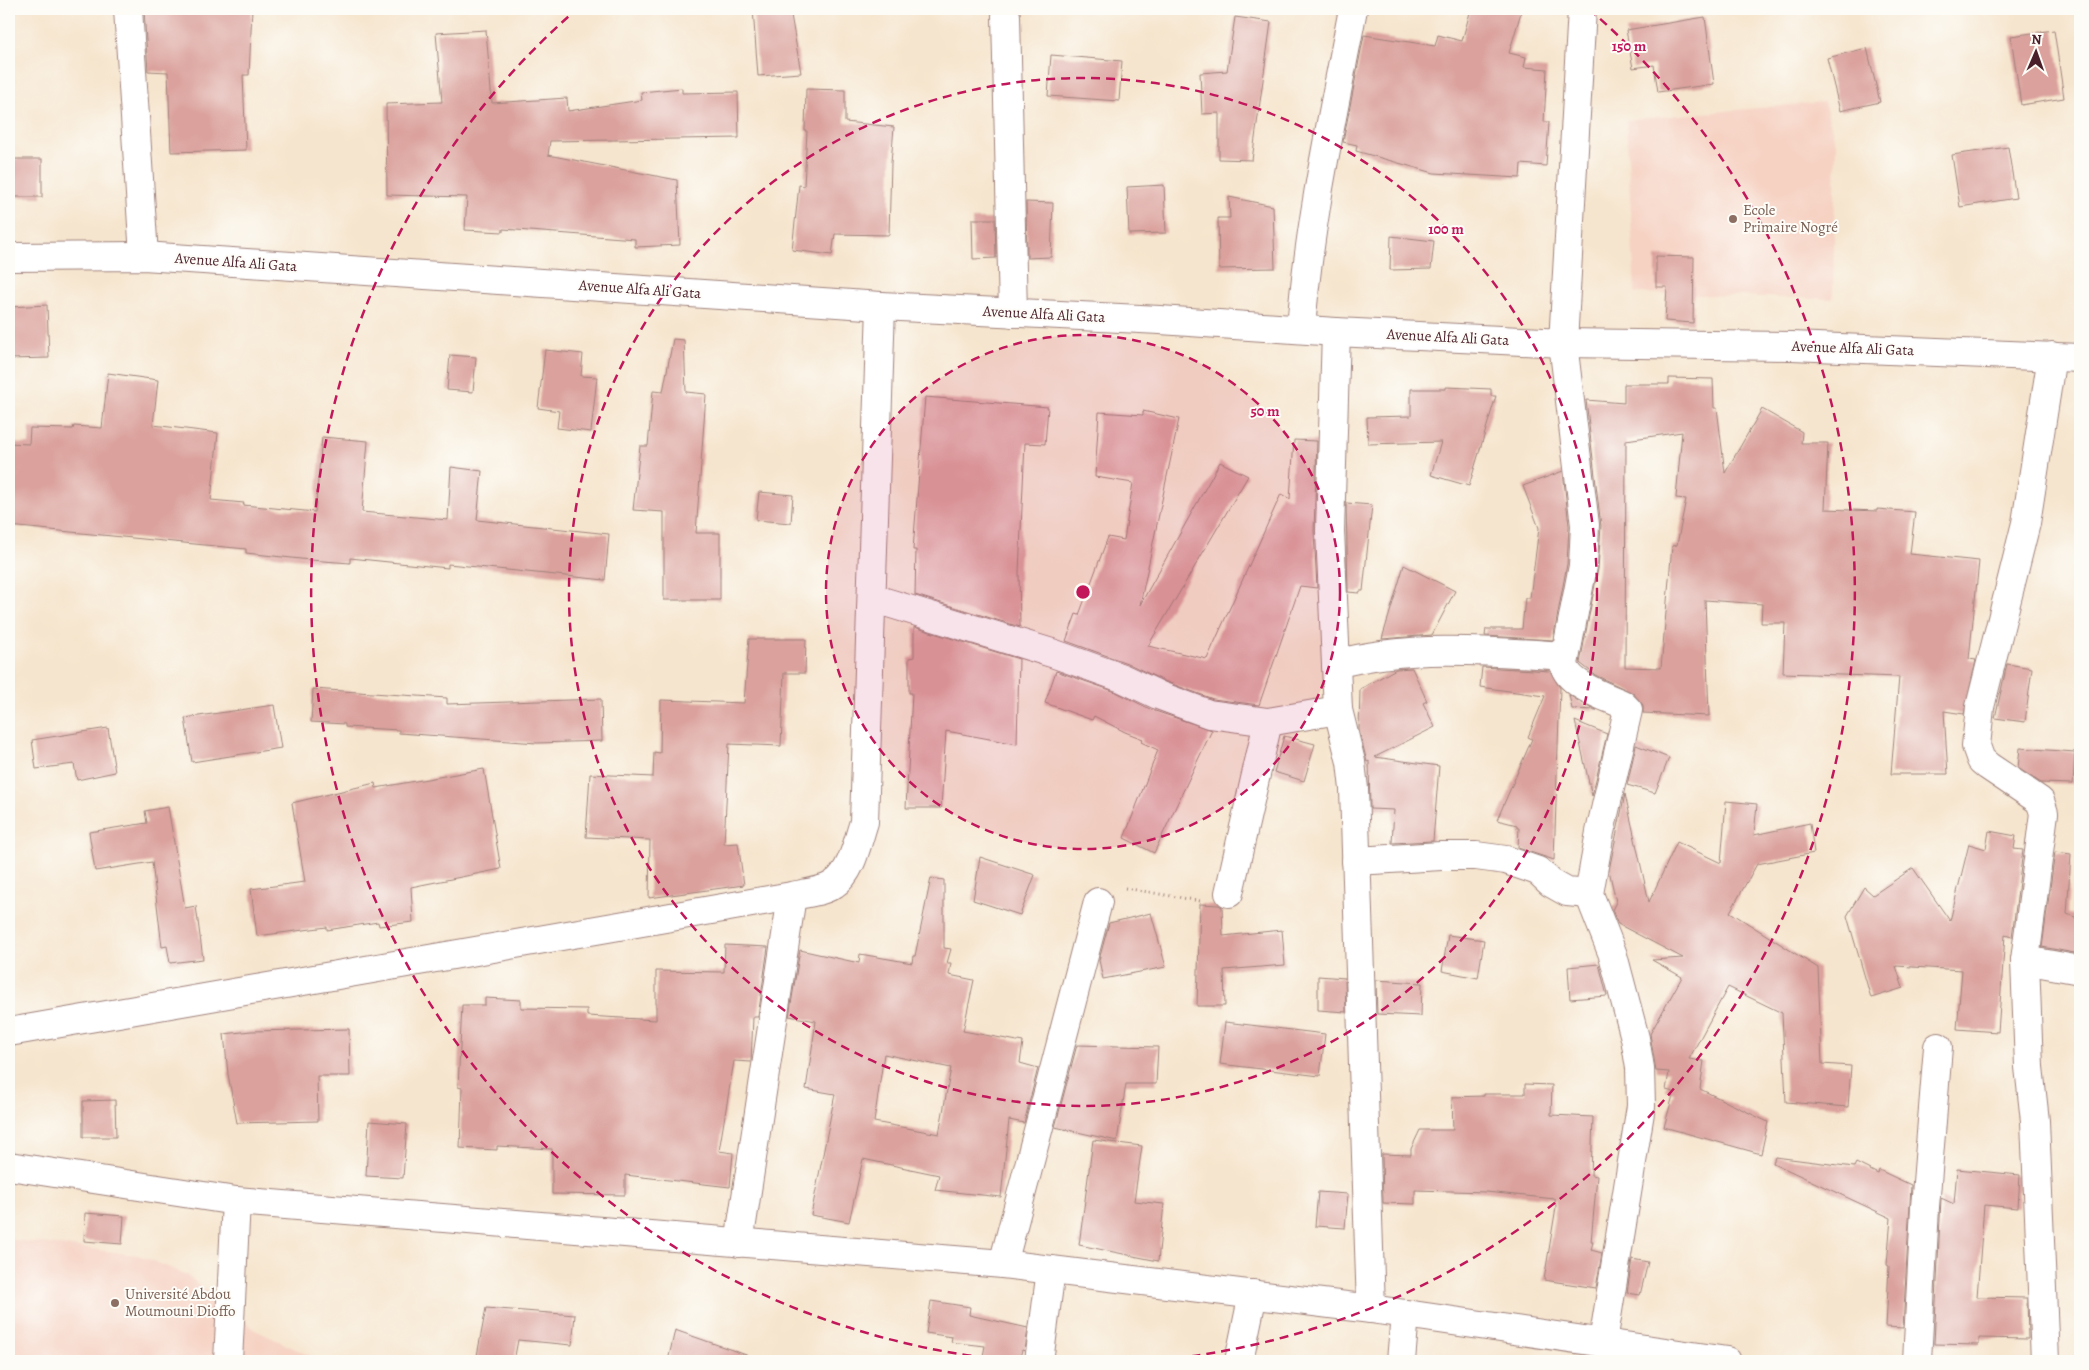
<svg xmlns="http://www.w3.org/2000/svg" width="2089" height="1370" viewBox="0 0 2089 1370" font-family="Alegreya,serif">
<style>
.built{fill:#f6d2c3}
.building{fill:#dba29d;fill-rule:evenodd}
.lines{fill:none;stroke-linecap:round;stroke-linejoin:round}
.minor-casing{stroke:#a0827c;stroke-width:30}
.tertiary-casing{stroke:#a0827c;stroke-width:30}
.path{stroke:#a0827c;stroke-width:3;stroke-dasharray:1 4;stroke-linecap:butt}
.minor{stroke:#fff;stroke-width:28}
.tertiary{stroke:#fff;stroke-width:28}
.ring{fill:none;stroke:#c2185b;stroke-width:2.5;stroke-dasharray:9 6}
.education-dot{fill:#8d6e63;stroke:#fdfcf7;stroke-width:2}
.labels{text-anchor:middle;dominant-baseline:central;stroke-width:4;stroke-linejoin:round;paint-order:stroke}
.education-label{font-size:15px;fill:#785e54;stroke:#fdfcf7;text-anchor:start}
.street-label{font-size:15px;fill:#4a1f2b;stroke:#fdfcf7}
.centre{fill:#c2185b;stroke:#fdfcf7;stroke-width:2.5}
.ring-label{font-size:15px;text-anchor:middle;font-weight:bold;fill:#c2185b;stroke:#fdfcf7;stroke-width:4;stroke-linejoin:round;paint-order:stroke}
</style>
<rect width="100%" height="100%" fill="#fdfcf7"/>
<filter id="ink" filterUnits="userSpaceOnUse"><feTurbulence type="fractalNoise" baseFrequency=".02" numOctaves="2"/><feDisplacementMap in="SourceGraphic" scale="10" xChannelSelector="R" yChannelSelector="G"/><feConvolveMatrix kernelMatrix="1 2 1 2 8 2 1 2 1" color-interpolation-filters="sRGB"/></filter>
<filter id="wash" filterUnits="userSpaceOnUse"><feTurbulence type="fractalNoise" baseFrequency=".0096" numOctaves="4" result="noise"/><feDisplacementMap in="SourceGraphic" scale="20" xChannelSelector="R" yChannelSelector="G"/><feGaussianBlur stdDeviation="1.12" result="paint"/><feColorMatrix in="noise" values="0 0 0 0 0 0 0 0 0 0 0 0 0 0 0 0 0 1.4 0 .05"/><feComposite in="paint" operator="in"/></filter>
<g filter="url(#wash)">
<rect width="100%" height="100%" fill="#f6e5ce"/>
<g class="built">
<path d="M1824 102 1836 144 1833 299 1635 293 1626 120Z"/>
<path d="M9 1239 138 1255 187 1275 257 1331 321 1361H9Z"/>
</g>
<g id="blocks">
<g class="building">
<path d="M144 9H252L249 75H243L246 150 171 152 168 72 148 71Z"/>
<path d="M753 9H790L801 73 758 76Z"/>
<path d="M1471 9H1522L1509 53 1526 57 1524 67 1547 69 1544 122H1549L1546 166 1521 164 1520 178 1434 173 1356 151 1357 145 1343 142 1364 35 1435 46 1438 35 1462 41Z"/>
<path d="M1235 17 1271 22 1252 160 1219 159V113L1202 114 1200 73 1227 71Z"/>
<path d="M1705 17 1714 84 1658 92 1654 65 1633 68 1626 30Z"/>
<path d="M486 30 492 103 567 98 568 111 642 100 641 92 682 88V93L738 92 739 138 550 141 548 155 677 180 680 245 635 247V239L503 229V232L465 230 467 197 387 195 386 104 442 102 436 33Z"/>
<path d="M2054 30 2064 98 2021 105 2011 36Z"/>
<path d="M1867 48 1880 102 1840 111 1827 58Z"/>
<path d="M1051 55 1122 61 1119 101 1048 96Z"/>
<path d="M806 89 845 90V122L894 127 891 163 889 235 835 234 832 255 792 250 799 185 804 186 807 131H805Z"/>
<path d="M2008 147 2016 198 1960 207 1952 155Z"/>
<rect x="9" y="159" width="33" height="38"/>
<path d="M1164 185 1166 233 1129 234 1127 187Z"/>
<path d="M1229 197 1273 206 1275 268 1219 269 1218 218H1230Z"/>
<path d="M1026 202 1053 203 1051 257 1027 258Z"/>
<path d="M972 219H995L996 258 973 259Z"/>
<path d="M1391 236 1434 241 1431 269 1390 270Z"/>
<path d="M1656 256 1694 257 1693 323 1665 321 1667 287H1656Z"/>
<path d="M47 305 49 358 9 359V307Z"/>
<path d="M673 339 684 340 686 392 706 394 696 533H720V600H664V512L633 510 640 446H648L653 391 663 392Z"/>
<path d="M545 350 583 354 581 376 597 377 591 432 557 428 559 411 538 408Z"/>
<path d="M450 355 476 357 473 392 447 390Z"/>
<path d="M108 373 158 380 153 425 218 433 211 500 244 503 243 505 315 512 322 437 368 441 362 512 448 520 451 467 482 471 477 520 609 534 605 580 448 564V568L350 558V563L310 560 246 553V549L9 526V443L29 444 30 428 73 429 74 426 102 428Z"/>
<path d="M1669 378 1713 379 1714 408H1717L1725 473 1762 409 1802 432 1801 443H1828L1825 509 1877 511V509L1915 512 1910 554 1979 561 1969 659 1976 660 1964 714 1944 711 1948 774H1891L1899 677 1783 673 1785 623H1761L1762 604 1705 600 1709 716 1643 713V705L1633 693 1595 675 1580 663 1598 569 1601 526 1586 400 1624 403V384H1669ZM1682 432 1676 498 1686 499 1677 545 1672 546 1661 668 1625 667 1626 440Z"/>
<path d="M1446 387 1491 389V396H1496L1469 486 1431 475 1441 442 1368 444 1367 417 1411 416V389H1446Z"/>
<path d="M925 397 1048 407 1045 444 1025 443 1019 572 1020 627 915 595 916 550H913Z"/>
<path d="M1143 411 1179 419 1140 605 1220 462 1248 476 1148 646 1207 659 1281 494 1290 499 1294 440 1317 441 1314 531 1317 588 1300 586 1259 705 1213 699 1164 681 1127 663 1066 641 1076 614 1079 615 1108 537 1124 540 1133 483 1095 477 1099 412 1143 415Z"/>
<path d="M1563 471 1569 526 1567 564 1553 640 1485 636 1486 629H1522L1525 598H1530L1539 528 1523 486Z"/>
<path d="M759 492 793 495 791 523 756 520Z"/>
<path d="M1346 503 1372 505 1363 591H1360L1359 593 1348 592Z"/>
<path d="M1404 565 1455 591 1432 635 1382 639Z"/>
<path d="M914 627 1019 659 1017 744 946 731 941 808H906L912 693H909V658L914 657Z"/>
<path d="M749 639H806L805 673H784L781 746 729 744 724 844 738 843 744 885 649 898 650 840 586 837 590 774 653 777 654 752 660 753 661 700 744 703Z"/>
<path d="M2007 664 2032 668 2025 722 1995 718Z"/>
<path d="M1482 667 1550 671 1560 688 1554 860 1518 848 1519 828H1517V825L1497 820 1532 739 1528 737 1545 696 1480 687Z"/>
<path d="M1412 668 1427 701 1423 703 1435 727 1375 757 1439 766 1433 841 1392 843 1394 810 1370 809 1369 761 1367 762 1359 730 1360 689 1396 669Z"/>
<path d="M1056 671 1116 692 1152 710 1212 730 1154 853 1124 838 1158 750 1141 742 1143 739 1125 732 1094 716 1092 720 1045 703Z"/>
<path d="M313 689 447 698V704L601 699 602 741 537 743 399 733V730L345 727V724L311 722Z"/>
<path d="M1569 695 1580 702 1597 710 1572 709Z"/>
<path d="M274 705 281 748 192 762 185 718Z"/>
<path d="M1575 721 1607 734 1592 796Z"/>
<path d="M108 728 115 772 77 780 74 764 36 769 32 740Z"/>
<path d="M1284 736 1315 744 1304 781 1274 772Z"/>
<path d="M1636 745 1669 758 1655 793 1627 785Z"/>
<path d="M2020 748 2075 752 2073 784 2041 783 2018 768Z"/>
<path d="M484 769 501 869 411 887 413 922 379 926 378 922 327 930V927L257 936 251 889 305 882 292 803 375 783 376 788Z"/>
<path d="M1625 794 1649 902 1677 842 1721 863 1726 801 1757 804 1754 835 1810 823 1814 853 1757 864 1730 912 1818 968 1822 1064 1851 1066 1848 1107 1786 1102 1782 1013 1728 987 1689 1059 1704 1061 1700 1089 1768 1122 1761 1154 1664 1127 1674 1092 1666 1090 1669 1072 1656 1071 1650 1034 1682 977 1652 960 1683 958 1618 924 1612 910 1616 902 1609 870Z"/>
<path d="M168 807 185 908 196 906 203 959 170 963 167 946 162 947 152 862 95 871 89 832 147 823 145 811Z"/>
<path d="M1989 831 2016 836 2014 849 2023 850 2012 937 2005 935 1998 1032 1957 1029 1962 970 1896 966 1903 988 1871 998 1847 916 1864 887 1873 895 1913 868 1950 921 1969 844 1986 849Z"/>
<path d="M2055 852 2071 854 2067 914 2080 919V954L2042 947Z"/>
<path d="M980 857 1035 875 1020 915 973 900Z"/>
<path d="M931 878 944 880V948L951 949 947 963H951L949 975 974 980 963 1031 1023 1042 1020 1063 1038 1068 1024 1123 1009 1120 1001 1197 935 1190 939 1175 863 1159 849 1222 811 1215 835 1094 806 1089 816 1021 789 1016 800 950 859 963 860 954 912 963 913 956H915ZM884 1054 951 1068 939 1134 874 1122Z"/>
<path d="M1200 904 1219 905 1222 907 1223 936 1282 930 1285 965 1224 970 1225 1006H1197Z"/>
<path d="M1151 913 1166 967 1103 979 1099 960 1109 923Z"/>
<path d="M1448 935 1484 940 1478 978 1442 971Z"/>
<path d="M725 945 768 947 758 1017H753L751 1062 734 1061 719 1151 733 1153 730 1187 625 1175V1195L552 1194V1149L497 1146V1150L460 1148 462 1088 458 1087 462 1005H485V998L521 1000V1008L587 1009V1016L656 1020V971L724 972Z"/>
<path d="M1599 964 1607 996 1570 999 1568 967Z"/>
<path d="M1318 976 1345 978 1346 1012 1318 1010Z"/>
<path d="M1376 980 1422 983 1421 1016 1377 1014Z"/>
<path d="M1225 1022 1325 1034 1320 1076 1220 1064Z"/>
<path d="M349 1029 350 1076H317L318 1121 237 1123 228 1074 224 1034 251 1031Z"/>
<path d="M1077 1045 1158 1047 1156 1084H1126L1117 1141 1055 1127Z"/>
<path d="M1525 1084 1552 1085 1551 1115 1593 1117 1591 1175 1597 1176 1591 1242H1593L1591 1250 1602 1253 1596 1288 1544 1280 1556 1207 1555 1199 1486 1192 1415 1190V1204L1383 1203 1382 1154 1411 1155V1149L1420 1130H1453L1452 1097 1484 1096V1094H1525Z"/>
<path d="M115 1100 116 1137H83V1101Z"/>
<path d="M369 1121 407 1124 403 1178 366 1176Z"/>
<path d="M1093 1140 1142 1146 1134 1201 1164 1204 1158 1261 1079 1245Z"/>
<path d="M1775 1157 1854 1167 1856 1163 1878 1174 1879 1170 1911 1185 1903 1328 1886 1327 1889 1266 1887 1265 1891 1218 1773 1163Z"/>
<path d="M1957 1169 2020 1175 2018 1208 1984 1205 1977 1297 2027 1298 2028 1339 1979 1338V1345L1934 1344 1941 1198 1954 1204Z"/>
<path d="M1318 1192 1348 1194 1345 1228 1315 1226Z"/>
<path d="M85 1213 124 1216 122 1244 84 1241Z"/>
<path d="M1632 1259 1648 1262 1640 1295 1627 1293Z"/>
<path d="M931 1301 970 1307 969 1315 1028 1328 1025 1351 1022 1350 1019 1361H982L985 1346 951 1342 952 1337 926 1333Z"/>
<path d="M486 1308 575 1315 572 1345 518 1340 514 1361H476Z"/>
<path d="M675 1330 752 1357 751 1361H668Z"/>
</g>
</g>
</g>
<g filter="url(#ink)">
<use href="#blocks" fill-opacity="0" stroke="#a0827c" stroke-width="1"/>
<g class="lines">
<g class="minor-casing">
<g id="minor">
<path d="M128 9 144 256"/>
<path d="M1582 9 1563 343 1585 525 1583 566 1564 664C1567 684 1604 696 1622 704L1628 710 1600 832 1589 894 1613 955 1635 1038 1640 1068 1641 1106 1603 1342"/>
<path d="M1006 16 1013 313"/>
<path d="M1301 329C1309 221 1333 115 1353 9"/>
<path d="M1336 332 1330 531 1338 710 1351 762 1354 789 1371 1309"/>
<path d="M872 598 1055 654 1122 678 1158 695 1209 714 1268 722 1338 710"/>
<path d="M1336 664C1407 644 1492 651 1565 656"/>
<path d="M1356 861 1441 856H1476L1506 860 1538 871 1551 883 1567 892 1589 894"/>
<path d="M1229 893 1268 722"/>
<path d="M2025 960 2080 970"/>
<path d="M9 1032 792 896C805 893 823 892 834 884 852 872 857 843 864 822L881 306"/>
<path d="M9 1166 236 1201 1003 1264 1371 1309 1727 1361"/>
<path d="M739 1243 792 896"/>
<path d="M1003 1264 1098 902"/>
<path d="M228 1361 236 1201"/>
<path d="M1039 1361 1051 1270"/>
<path d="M1239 1361 1253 1294"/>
<path d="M1401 1361 1405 1314"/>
<path d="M1917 1361 1925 1207 1938 1047"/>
<path d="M2045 1361 2035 1121 2029 1067 2025 960 2044 813 2040 801 1988 766 1981 760 1976 746 1980 707 2026 523 2052 356"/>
</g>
</g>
<g class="tertiary-casing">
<path id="tertiary" d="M9 257 144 256 881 306 1160 320 1336 332 1563 343 1792 346 2080 358"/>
</g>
<path class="path" d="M1125 888 1200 901"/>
<use href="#minor" class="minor"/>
<use href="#tertiary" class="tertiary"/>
</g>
</g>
<circle cx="1083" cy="592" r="257" fill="#c2185b" fill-opacity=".12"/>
<g class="ring">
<circle cx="1083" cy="592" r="257"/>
<circle cx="1083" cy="592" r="514"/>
<path d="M1016 1361A772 772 0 0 1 577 9M1589 9A772 772 0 0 1 1150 1361"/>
</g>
<g class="education-dot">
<circle cx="1733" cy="219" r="5"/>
<circle cx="115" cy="1303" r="5"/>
</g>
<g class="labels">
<g class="education-label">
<text x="1743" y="210">Ecole<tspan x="1743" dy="17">Primaire Nogré</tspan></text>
<text x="125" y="1294">Université Abdou<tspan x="125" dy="17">Moumouni Dioffo</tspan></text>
</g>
<g class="street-label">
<text transform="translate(236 262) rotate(4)">Avenue Alfa Ali Gata</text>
<text transform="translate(640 289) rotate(4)">Avenue Alfa Ali Gata</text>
<text transform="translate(1044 314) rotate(3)">Avenue Alfa Ali Gata</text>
<text transform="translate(1448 337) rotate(3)">Avenue Alfa Ali Gata</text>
<text transform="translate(1853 348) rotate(2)">Avenue Alfa Ali Gata</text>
</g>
</g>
<circle cx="1083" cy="592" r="8" class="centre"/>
<g class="ring-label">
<text x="1629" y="51">150 m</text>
<text x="1446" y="234">100 m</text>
<text x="1265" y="416">50 m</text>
</g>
<rect width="2089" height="1370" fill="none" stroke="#fdfcf7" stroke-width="30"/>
<g transform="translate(2036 52) rotate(2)" stroke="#fdfcf7" stroke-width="4" paint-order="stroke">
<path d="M0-4L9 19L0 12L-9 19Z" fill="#4a1f2b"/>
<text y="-8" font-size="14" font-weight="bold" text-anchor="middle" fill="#4a1f2b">N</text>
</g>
</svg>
